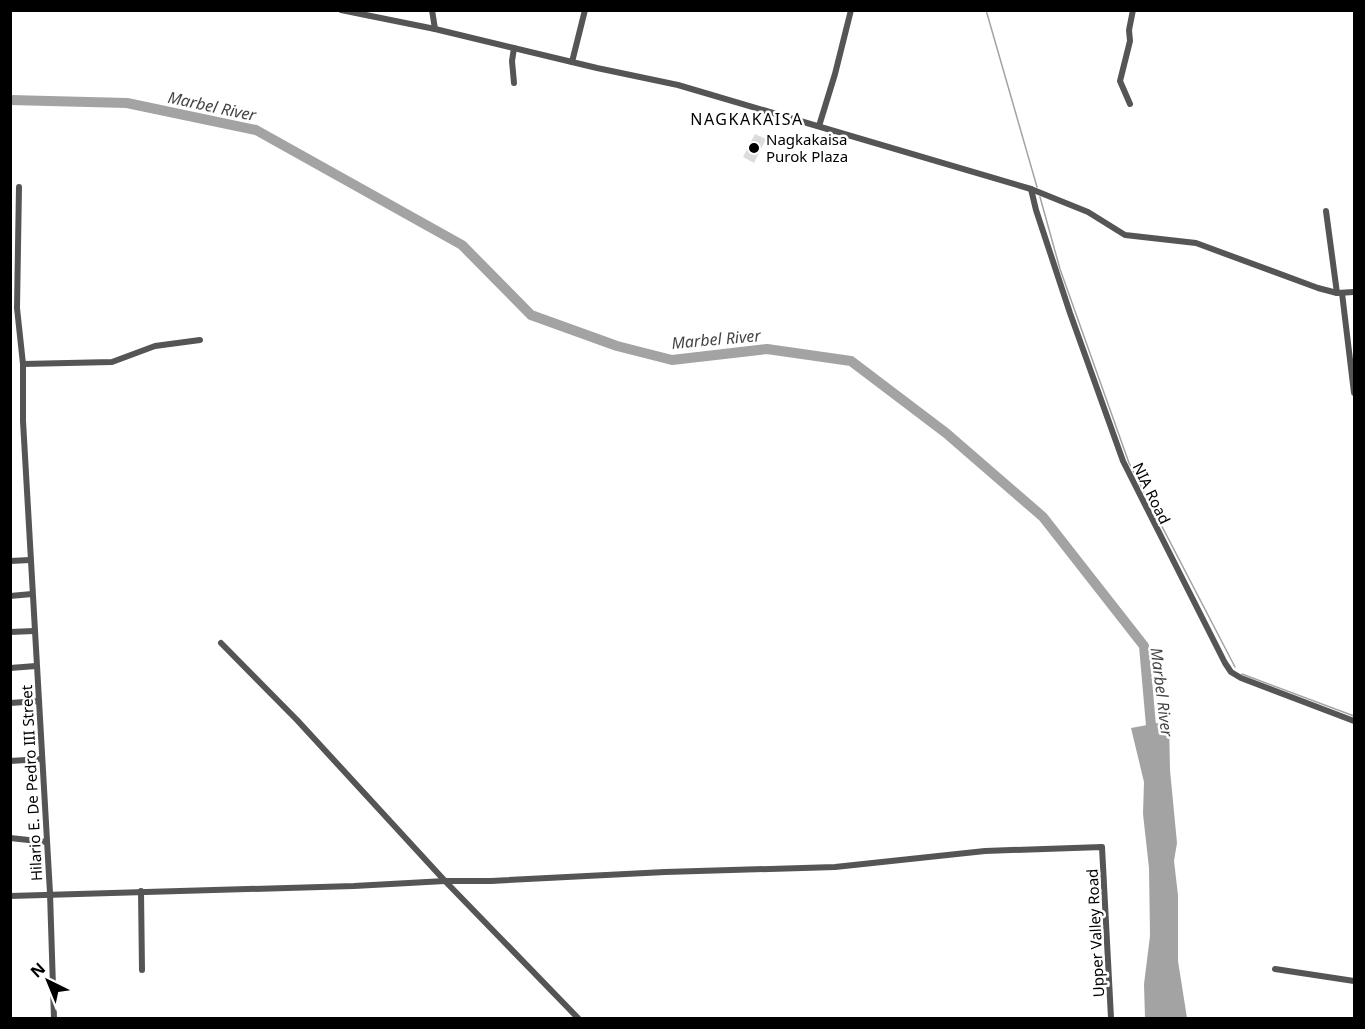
<svg xmlns="http://www.w3.org/2000/svg" width="1365" height="1029" viewBox="0 0 1365 1029" font-family="'Noto Sans',sans-serif">
<style>
.green{fill:#dcdcdc}
.water{fill:#a3a3a3}
.lines{fill:none;stroke-linecap:round;stroke-linejoin:round}
.stream{stroke:#a3a3a3;stroke-width:1.5}
.river{stroke:#a3a3a3;stroke-width:10}
.street{stroke:#555;stroke-width:6}
.poi-dot{fill:#000;stroke:#fff;stroke-width:2}
.labels{text-anchor:middle;dominant-baseline:central;stroke-width:5;stroke-linejoin:round;paint-order:stroke}
.poi-label{font-size:15px;fill:#000;stroke:#fff;text-anchor:start}
.street-label{font-size:15px;fill:#000;stroke:#fff}
.water-label{font-size:16px;font-style:italic;fill:#444;stroke:#fff}
.neighbourhood-label{font-size:16px;letter-spacing:1.5px;fill:#000;stroke:#fff}
</style>
<rect width="100%" height="100%" fill="#fff"/>
<path class="green" d="M755 134 766 139 754 163 743 157Z"/>
<path class="water" d="M1169 721 1170 770 1177 843 1174 861 1178 895V961L1187 1018H1145L1144 984 1150 936 1149 868 1143 814 1144 782 1131 728Z"/>
<g class="lines">
<g class="stream">
<path d="M986 10 1037 187"/>
<path d="M1040 197 1060 269 1129 463 1235 667"/>
<path d="M1242 674 1354 716"/>
</g>
<path class="river" d="M10 100 127 103 256 130 462 245 531 315 617 346 672 360 767 349 851 361 946 433 1043 517 1144 646 1152 737"/>
<g class="street">
<path d="M341 10 435 29 597 68 678 85 1031 189 1088 212 1125 235 1196 243 1318 288 1337 293 1354 292"/>
<path d="M432 10 435 29"/>
<path d="M572 62 585 10"/>
<path d="M514 83 512 61 514 48"/>
<path d="M1130 104 1120 81 1130 41 1129 30 1133 10"/>
<path d="M819 126 835 74 851 10"/>
<path d="M19 187 17 308 23 364V421L50 893 54 1018"/>
<path d="M1031 189 1036 210 1070 313 1123 461 1225 663 1231 672 1241 678 1354 721"/>
<path d="M1326 211 1337 293"/>
<path d="M1342 293 1354 393"/>
<path d="M23 364 112 362 155 346 200 340"/>
<path d="M10 561 30 560"/>
<path d="M10 596 32 594"/>
<path d="M10 632 34 631"/>
<path d="M221 643 297 720 445 881 578 1018"/>
<path d="M10 668 36 666"/>
<path d="M10 703 39 701"/>
<path d="M10 761 42 759"/>
<path d="M10 838 47 842"/>
<path d="M141 891 142 970"/>
<path d="M10 896 354 886 445 881H491L665 872 835 867 985 851 1102 847 1111 1018"/>
<path d="M1275 969 1354 981"/>
</g>
</g>
<circle class="poi-dot" cx="754" cy="148" r="6"/>
<g class="labels">
<g class="poi-label">
<text x="766" y="139">Nagkakaisa<tspan x="766" dy="17">Purok Plaza</tspan></text>
</g>
<g class="street-label">
<text transform="translate(1152 493) rotate(64)">NIA Road</text>
<text transform="translate(31 783) rotate(-93)">Hilario E. De Pedro III Street</text>
<text transform="translate(1095 933) rotate(-93)">Upper Valley Road</text>
</g>
<g class="water-label">
<text transform="translate(212 106) rotate(12)">Marbel River</text>
<text transform="translate(716 339) rotate(-5)">Marbel River</text>
<text transform="translate(1162 692) rotate(83)">Marbel River</text>
</g>
<g class="neighbourhood-label">
<text x="747" y="119">NAGKAKAISA</text>
</g>
</g>
<rect width="1365" height="1029" fill="none" stroke="#000000" stroke-width="24"/>
<g transform="translate(48 981) rotate(317)" stroke="#ffffff" stroke-width="4.5" paint-order="stroke">
<path d="M0-4.5L10 22L0 15L-10 22Z" fill="#000000"/>
<text y="-9" font-size="16" font-weight="bold" text-anchor="middle" fill="#000000">N</text>
</g>
</svg>
